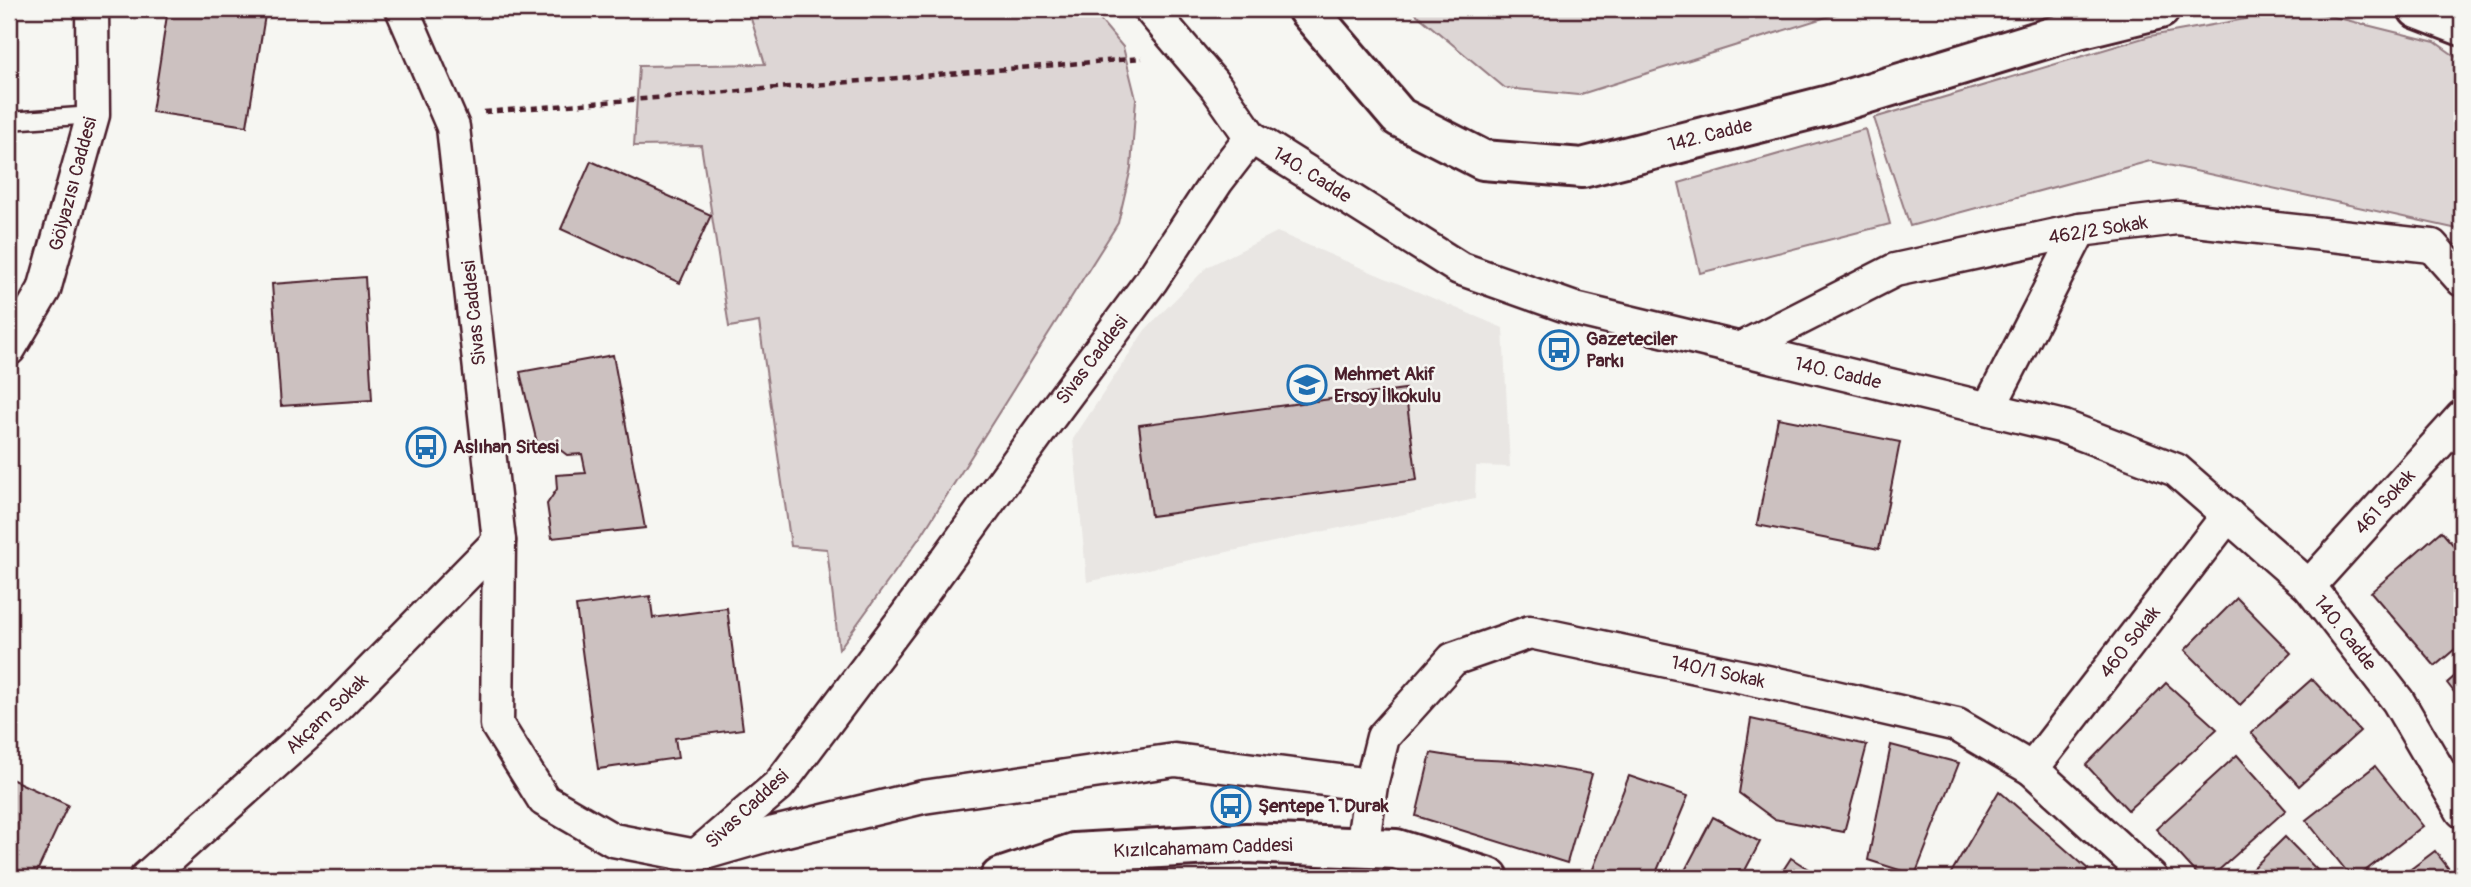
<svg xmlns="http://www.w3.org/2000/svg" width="2471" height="887" viewBox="0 0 2471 887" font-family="Pangolin,sans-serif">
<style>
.built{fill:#e9e6e3}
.green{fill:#ddd6d5;stroke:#947a80;stroke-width:2}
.building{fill:#ccc1c0;stroke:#4a1f2b;stroke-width:2}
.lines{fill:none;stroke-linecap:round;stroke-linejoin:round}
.lane-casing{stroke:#4a1f2b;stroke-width:21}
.street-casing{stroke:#4a1f2b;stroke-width:37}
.secondary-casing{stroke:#4a1f2b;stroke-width:44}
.path{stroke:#4a1f2b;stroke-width:4.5;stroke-dasharray:7 5;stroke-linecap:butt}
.lane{stroke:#f6f6f2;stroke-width:16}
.street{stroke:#f6f6f2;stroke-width:32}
.secondary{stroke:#f6f6f2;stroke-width:38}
.labels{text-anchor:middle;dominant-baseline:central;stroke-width:5;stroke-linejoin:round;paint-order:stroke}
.street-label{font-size:19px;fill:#4a1f2b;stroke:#f6f6f2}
.poi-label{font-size:19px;font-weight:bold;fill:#4a1f2b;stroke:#f6f6f2;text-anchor:start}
</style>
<rect width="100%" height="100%" fill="#f6f6f2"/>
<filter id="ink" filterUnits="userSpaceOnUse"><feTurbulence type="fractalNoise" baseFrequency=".0143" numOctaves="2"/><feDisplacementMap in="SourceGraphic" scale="14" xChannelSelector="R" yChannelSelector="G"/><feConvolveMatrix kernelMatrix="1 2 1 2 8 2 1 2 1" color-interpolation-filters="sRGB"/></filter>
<g filter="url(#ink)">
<path class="built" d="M1277 232 1503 328 1510 467 1476 466 1475 499 1087 582 1073 439 1145 330 1207 267Z"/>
<g class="green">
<path d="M748 9H1091L1123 47 1136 99 1131 168 1118 223 923 533 839 649 827 549 791 546 759 322 729 327 701 145 634 146 639 66 765 64Z"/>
<path d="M1410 9H1852L1578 95 1505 88Z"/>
<path d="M2302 9 2435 42 2462 61V230L2150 161 1910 226 1874 118 2150 36Z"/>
<path d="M1865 129 1890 224 1700 273 1679 183Z"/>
</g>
<g class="building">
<path d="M168 9H266L247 126 152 112Z"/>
<path d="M591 161 711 215 680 283 561 229Z"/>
<path d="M365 277 372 400 281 406 272 284Z"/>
<path d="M613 355 645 528 552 538 547 504 557 489 556 475 586 473 582 454 567 455 555 446 537 443 520 372Z"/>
<path d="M1405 389 1417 480 1151 516 1139 425Z"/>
<path d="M1778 418 1900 442 1879 549 1757 525Z"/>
<path d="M2441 531 2462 555V643L2435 666 2371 592Z"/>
<path d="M650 596 653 618 727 608 743 729 675 738 678 758 598 769 576 606Z"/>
<path d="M2237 598 2291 653 2240 705 2185 650Z"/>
<path d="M2462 670V702L2447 683Z"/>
<path d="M2312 679 2360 731 2299 786 2251 733Z"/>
<path d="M2166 683 2217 729 2128 810 2086 765Z"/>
<path d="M1751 719 1867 745 1844 832 1774 819 1739 793Z"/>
<path d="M1891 745 1959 763 1915 875 1868 860Z"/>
<path d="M1431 753 1468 759 1513 761 1592 774 1567 863 1416 816Z"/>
<path d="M2237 755 2286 810 2210 878H2201L2156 829Z"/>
<path d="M2375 766 2423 826 2356 878H2352L2306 820Z"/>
<path d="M1629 776 1688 796 1654 878H1619L1593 869Z"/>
<path d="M9 778 68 805 34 878H9Z"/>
<path d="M1999 791 2088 869 2078 878H1948Z"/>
<path d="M1713 817 1760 842 1741 878H1681Z"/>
<path d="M2285 837 2325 878H2243Z"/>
<path d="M2435 851 2456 878H2399Z"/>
<path d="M1791 858 1822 878H1778Z"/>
</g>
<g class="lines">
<g class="lane-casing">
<path id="lane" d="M9 121 93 115"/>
</g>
<g class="street-casing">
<g id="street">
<path d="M402 9 453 127 499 541 497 725 544 800 613 840 696 856 779 785 906 616 1044 425 1151 281 1217 181 1251 137"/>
<path d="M1150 9 1216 87 1251 137 1459 268 1575 309 2064 427 2176 470 2309 586 2398 701 2462 811"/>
<path d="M9 349 44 290 93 115 92 9"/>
<path d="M1740 349 1895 270 2080 230 2177 218 2432 246 2462 280"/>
<path d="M1989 408 2080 230"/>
<path d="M2309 586 2462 417"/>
<path d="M2032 769 2228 515"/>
<path d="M1362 849 1371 785 1383 737 1453 659 1530 632 1791 687 1957 725 2032 769 2151 878"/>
<path d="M708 852 774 833 923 797 1175 760 1371 785"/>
<path d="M146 878 324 719 499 541"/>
</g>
</g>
<g class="secondary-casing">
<g id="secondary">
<path d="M1307 9 1399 117 1483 160 1582 168 1829 105 2078 29 2160 9"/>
<path d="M2418 9 2462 26"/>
<path d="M1000 878 1074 853 1246 843 1396 849 1489 878"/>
</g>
</g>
<path class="path" d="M484 112 1142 58"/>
<use href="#lane" class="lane"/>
<use href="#street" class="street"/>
<use href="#secondary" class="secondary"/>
</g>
</g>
<defs>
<g id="bus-ring" transform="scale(2.0125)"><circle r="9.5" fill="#f6f6f2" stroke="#1f6fb2" stroke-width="1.5"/><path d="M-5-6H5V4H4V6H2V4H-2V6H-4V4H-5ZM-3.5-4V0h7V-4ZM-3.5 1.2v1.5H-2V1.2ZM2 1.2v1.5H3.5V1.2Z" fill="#1f6fb2"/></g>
<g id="school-ring" transform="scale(2.0125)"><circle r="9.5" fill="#f6f6f2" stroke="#1f6fb2" stroke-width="1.5"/><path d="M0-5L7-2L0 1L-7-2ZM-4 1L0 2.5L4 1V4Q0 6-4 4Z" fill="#1f6fb2"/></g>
</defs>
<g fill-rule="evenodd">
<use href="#bus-ring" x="1559" y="350"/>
<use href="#school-ring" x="1307" y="385"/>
<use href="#bus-ring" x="426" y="447"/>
<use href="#bus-ring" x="1231" y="806"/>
</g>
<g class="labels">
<g class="street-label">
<text transform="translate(1710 135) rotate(-14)">142. Cadde</text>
<text transform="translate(1312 175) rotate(32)">140. Cadde</text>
<text transform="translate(73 184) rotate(-75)">Gölyazısı Caddesi</text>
<text transform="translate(2098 230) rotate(-9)">462/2 Sokak</text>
<text transform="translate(474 313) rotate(-96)">Sivas Caddesi</text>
<text transform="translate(1092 360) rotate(-53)">Sivas Caddesi</text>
<text transform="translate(1838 373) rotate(13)">140. Cadde</text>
<text transform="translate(2385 502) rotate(-48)">461 Sokak</text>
<text transform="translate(2345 633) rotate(52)">140. Cadde</text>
<text transform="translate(2130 642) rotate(-52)">460 Sokak</text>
<text transform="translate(1718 672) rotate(12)">140/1 Sokak</text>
<text transform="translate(327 714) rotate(-44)">Akçam Sokak</text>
<text transform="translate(747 809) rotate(-43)">Sivas Caddesi</text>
<text transform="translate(1203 848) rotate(-2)">Kızılcahamam Caddesi</text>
</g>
<g class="poi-label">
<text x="1586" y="339">Gazeteciler<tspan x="1586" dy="22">Parkı</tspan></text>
<text x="1334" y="374">Mehmet Akif<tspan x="1334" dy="22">Ersoy İlkokulu</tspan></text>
<text x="453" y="447">Aslıhan Sitesi</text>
<text x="1258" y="806">Şentepe 1. Durak</text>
</g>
</g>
<rect width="2471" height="887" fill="none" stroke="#f6f6f2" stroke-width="35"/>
<rect x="18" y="18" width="2436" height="852" fill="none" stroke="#4a1f2b" stroke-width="2.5" filter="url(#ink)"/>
</svg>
